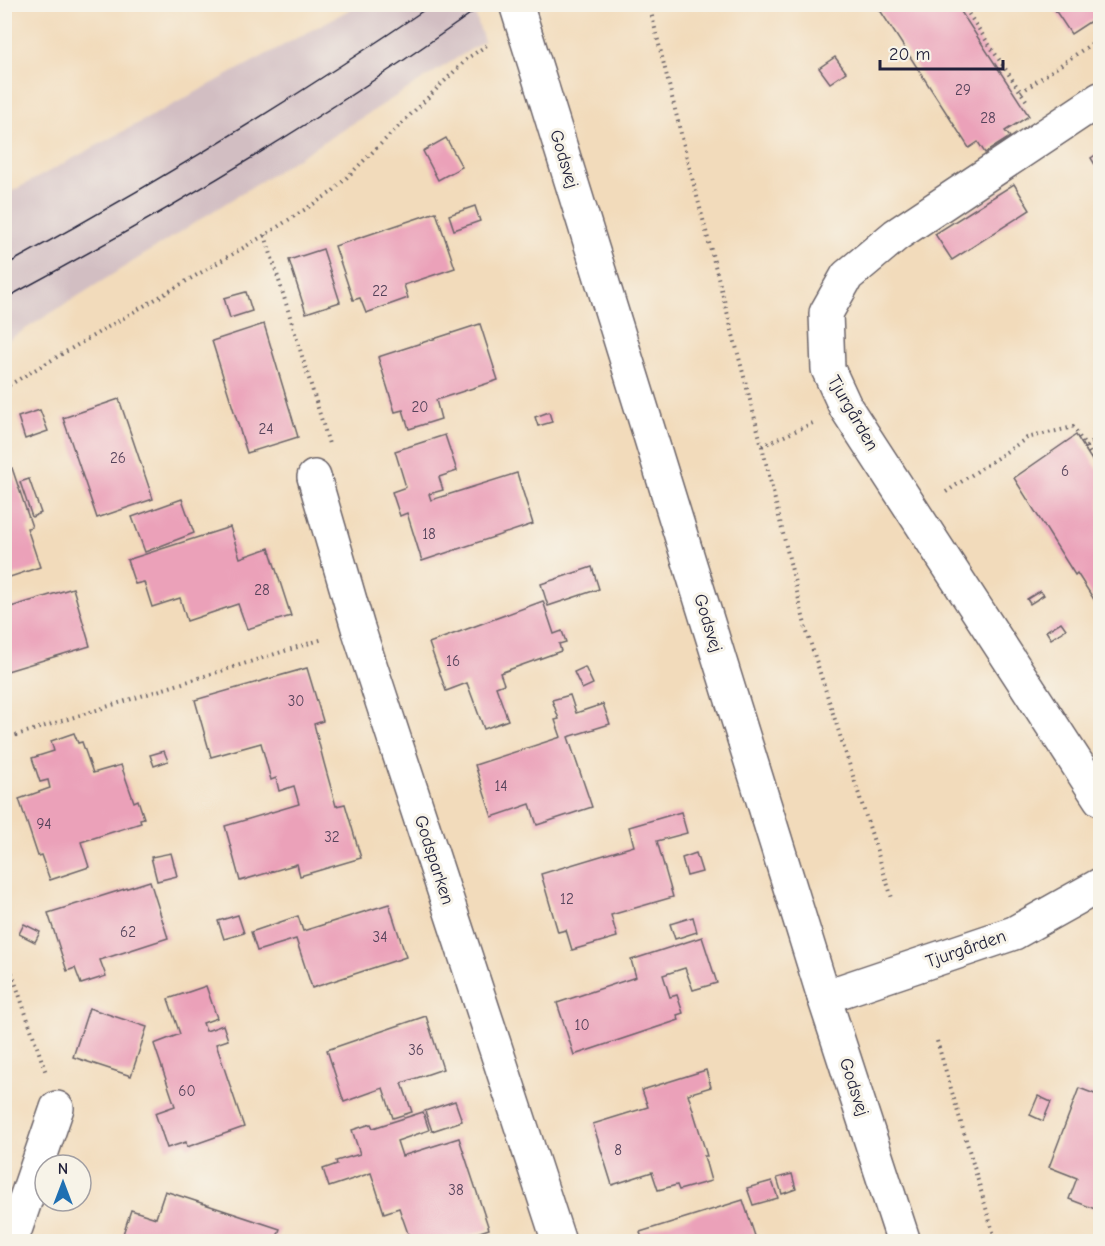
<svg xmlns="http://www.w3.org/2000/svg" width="1105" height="1246" viewBox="0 0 1105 1246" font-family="'Comic Neue',sans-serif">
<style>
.industrial{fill:#d2bec2}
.building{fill:#eba1b9}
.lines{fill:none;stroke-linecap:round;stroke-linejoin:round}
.minor-casing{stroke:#6b6368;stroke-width:36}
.tertiary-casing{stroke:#6b6368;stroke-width:36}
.path{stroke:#6b6368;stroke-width:4;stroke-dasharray:1.5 4.5;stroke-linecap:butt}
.minor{stroke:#fff;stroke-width:33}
.tertiary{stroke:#fff;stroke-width:33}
.tram{stroke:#22223b;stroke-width:1.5}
.tertiary-bridge-casing{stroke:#6b6368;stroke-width:36;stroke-linecap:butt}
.tertiary-bridge{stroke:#fff;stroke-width:33}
.labels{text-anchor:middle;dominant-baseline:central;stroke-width:6;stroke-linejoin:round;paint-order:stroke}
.number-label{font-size:15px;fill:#54425a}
.street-label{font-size:18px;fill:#22223b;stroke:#f7f3e8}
</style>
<rect width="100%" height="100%" fill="#f7f3e8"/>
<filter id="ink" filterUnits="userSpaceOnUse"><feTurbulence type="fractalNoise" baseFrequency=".0167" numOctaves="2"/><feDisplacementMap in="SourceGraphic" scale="12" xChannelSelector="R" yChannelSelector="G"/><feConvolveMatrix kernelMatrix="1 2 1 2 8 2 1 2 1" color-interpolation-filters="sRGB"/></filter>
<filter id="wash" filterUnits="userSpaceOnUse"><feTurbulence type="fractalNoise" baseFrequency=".008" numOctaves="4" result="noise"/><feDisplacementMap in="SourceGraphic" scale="24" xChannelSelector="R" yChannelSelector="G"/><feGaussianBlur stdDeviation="1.35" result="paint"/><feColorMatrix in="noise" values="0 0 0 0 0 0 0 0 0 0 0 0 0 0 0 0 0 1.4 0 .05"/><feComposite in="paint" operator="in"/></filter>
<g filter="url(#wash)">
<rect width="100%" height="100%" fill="#f2dbbb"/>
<path class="industrial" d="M358 5H472L484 41 5 342V195Z"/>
<g id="blocks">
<g class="building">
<path d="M876 4H956L1029 116 1005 131 1010 137 985 153 978 142 969 148Z"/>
<path d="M1051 4H1100V15L1071 34Z"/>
<path d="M835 57 846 72 830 83 819 68Z"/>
<path d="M446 138 462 167 438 180 423 151Z"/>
<path d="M1100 152V173L1091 158Z"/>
<path d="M1014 184 1030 210 952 260 935 234Z"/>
<path d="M475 206 480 221 454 230 449 215Z"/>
<path d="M436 212 455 268 404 285 408 298 366 313 360 298 353 300 335 246Z"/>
<path d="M323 249 340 302 306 313 289 260Z"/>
<path d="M246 292 252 311 230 318 224 298Z"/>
<path d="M264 324 298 437 247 453 212 341Z"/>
<path d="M480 324 498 380 436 400 441 419 409 429 403 410 395 412 378 357Z"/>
<path d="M119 399 153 499 97 518 63 418Z"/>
<path d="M40 410 48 431 25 439 18 417Z"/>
<path d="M549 412 552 422 538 426 535 417Z"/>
<path d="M445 435 457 471 439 477 443 490 429 494 431 500 517 473 533 524 422 561 407 513 400 516 392 492 406 487 395 451Z"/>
<path d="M1076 435 1100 473V609L1077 573 1075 575 1014 478Z"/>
<path d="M12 468 32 527 27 528 40 567 4 579V471Z"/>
<path d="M29 479 41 513 32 517 20 482Z"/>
<path d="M182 499 194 533 145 552 132 517Z"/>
<path d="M230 527 240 558 269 548 291 616 247 629 238 604 187 621 180 598 152 607 144 582 135 584 127 560Z"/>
<path d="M592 567 599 589 548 606 541 584Z"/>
<path d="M73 588 90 646 4 672V609Z"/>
<path d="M1040 591 1044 595 1030 604 1027 599Z"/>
<path d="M543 601 554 634 562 631 566 642 559 644 561 651 500 673 504 684 496 687 508 720 484 729 467 683 446 691 429 643Z"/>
<path d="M1061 622 1066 629 1051 639 1046 631Z"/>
<path d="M585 667 593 684 582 689 574 672Z"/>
<path d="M307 668 323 721 314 724 324 763 336 806 345 804 361 858 300 876 297 864 240 881 225 826 299 804 294 786 279 791 276 778 271 780 261 743 211 757 195 700Z"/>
<path d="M570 695 576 713 603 704 610 724 568 737 592 807 537 825 530 804 492 817 475 765 561 737 555 720 559 719 552 700Z"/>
<path d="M74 733 78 743 82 742 93 773 121 765 134 802 138 800 144 818 140 819 141 823 81 842 89 867 50 880 41 855 38 856 19 799 50 788 48 780 40 782 32 758 54 751 51 741Z"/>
<path d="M164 751 168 761 154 766 150 755Z"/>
<path d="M681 812 687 833 657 841 673 897 611 915 617 937 572 950 566 930 558 932 541 874 634 846 629 827Z"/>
<path d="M171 853 177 876 157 881 151 857Z"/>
<path d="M696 853 702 872 687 876 682 858Z"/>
<path d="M150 881 168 938 100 960 106 976 81 984 75 968 67 971 48 913Z"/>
<path d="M389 904 406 957 312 988 296 939 257 951 251 932 298 916 303 931Z"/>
<path d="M238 915 244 933 224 939 218 921Z"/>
<path d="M693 917 697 932 675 939 670 924Z"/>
<path d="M24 924 40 932 35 942 19 934Z"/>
<path d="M702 937 717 983 693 990 685 968 663 975 670 997 677 995 683 1013 677 1015 679 1020 574 1055 557 1003 636 977 631 960Z"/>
<path d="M206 986 217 1018 203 1023 206 1031 223 1025 228 1040 216 1044 244 1127 187 1147 186 1142 167 1148 155 1113 175 1106 154 1044 180 1034 168 999Z"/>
<path d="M89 1008 147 1027 131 1076 73 1057Z"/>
<path d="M426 1016 443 1069 402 1083 412 1112 393 1118 383 1088 344 1102 327 1050Z"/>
<path d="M706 1070 711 1087 688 1094 707 1156H704L711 1181 679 1190 677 1185 658 1190 652 1172 612 1185 593 1124 648 1107 642 1090Z"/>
<path d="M1079 1088 1100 1096V1211L1069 1199 1077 1178 1049 1167Z"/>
<path d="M1038 1096 1051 1102 1043 1121 1030 1115Z"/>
<path d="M455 1101 462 1121 432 1131 425 1111Z"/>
<path d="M423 1112 429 1130 397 1141 402 1156 459 1138 489 1229 450 1242H411L399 1208 384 1213 371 1173 329 1187 323 1169 337 1164 336 1161 360 1154 352 1130 371 1124 373 1128Z"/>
<path d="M792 1174 796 1189 782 1194 777 1178Z"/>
<path d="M772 1181 778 1198 753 1205 747 1188Z"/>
<path d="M165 1191 280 1229 275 1242 121 1240 131 1210 156 1218Z"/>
<path d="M743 1200 757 1242H643L640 1232Z"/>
</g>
</g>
</g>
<g filter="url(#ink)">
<use href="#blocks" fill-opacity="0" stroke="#6b6368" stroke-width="1.5"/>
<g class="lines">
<g class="minor-casing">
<g id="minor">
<path d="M1100 99 896 235 847 276 826 313 828 369 846 408 1100 799"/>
<path d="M314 477 358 628 559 1242"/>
<path d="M824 997 1014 933 1100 885"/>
<path d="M11 1242 57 1108"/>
</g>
</g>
<g class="tertiary-casing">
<path id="tertiary" d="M542 87 824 997 904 1242"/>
</g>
<g class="path">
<path d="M649 4 687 158 762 446 806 629 892 898"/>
<path d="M962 4 1028 103"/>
<path d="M1021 92 1100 38"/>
<path d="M265 235 329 444"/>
<path d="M4 388 265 235 332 192 468 58 490 43"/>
<path d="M762 446 813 423"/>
<path d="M1086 447 1100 437"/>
<path d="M946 492 1027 438 1073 427 1100 469"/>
<path d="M4 739 323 639"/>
<path d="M4 950 46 1073"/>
<path d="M937 1041 996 1242"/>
</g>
<use href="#minor" class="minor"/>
<use href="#tertiary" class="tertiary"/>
<g class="tram">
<path d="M4 266C152 186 294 99 433 4"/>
<path d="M4 299C170 210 332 114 484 4"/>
</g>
<g class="tertiary-bridge-casing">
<path id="tertiary-bridge" d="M516 4 542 87"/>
</g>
<use href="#tertiary-bridge" class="tertiary-bridge"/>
</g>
</g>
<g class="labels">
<g class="number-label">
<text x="963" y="90">29</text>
<text x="988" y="118">28</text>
<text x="380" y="291">22</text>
<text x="420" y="407">20</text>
<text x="266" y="429">24</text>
<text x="118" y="458">26</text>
<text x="1065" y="471">6</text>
<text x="429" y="534">18</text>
<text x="262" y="590">28</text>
<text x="453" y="661">16</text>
<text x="296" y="701">30</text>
<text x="501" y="786">14</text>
<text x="44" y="824">94</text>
<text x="332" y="837">32</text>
<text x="567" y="899">12</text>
<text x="128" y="932">62</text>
<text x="380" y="937">34</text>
<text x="582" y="1025">10</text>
<text x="416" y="1050">36</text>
<text x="187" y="1091">60</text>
<text x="618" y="1150">8</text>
<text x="456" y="1190">38</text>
</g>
<g class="street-label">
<text transform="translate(564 159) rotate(73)">Godsvej</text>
<text transform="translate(853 413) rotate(60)">Tjurgården</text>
<text transform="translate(708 623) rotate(73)">Godsvej</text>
<text transform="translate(434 860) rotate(72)">Godsparken</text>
<text transform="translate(966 949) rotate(-19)">Tjurgården</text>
<text transform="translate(854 1087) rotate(72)">Godsvej</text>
</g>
</g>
<rect width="1105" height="1246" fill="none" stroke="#f7f3e8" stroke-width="24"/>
<g transform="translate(63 1183)"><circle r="28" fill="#f7f3e8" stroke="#a29fa3" stroke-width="1.5"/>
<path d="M0-4.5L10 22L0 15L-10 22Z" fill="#1f6fb2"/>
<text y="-9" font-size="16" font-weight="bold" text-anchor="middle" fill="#22223b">N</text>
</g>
<path d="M880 60v9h123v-9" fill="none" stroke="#22223b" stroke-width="3"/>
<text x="889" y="60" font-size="18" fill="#22223b" stroke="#f7f3e8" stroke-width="4.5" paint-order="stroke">20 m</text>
</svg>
